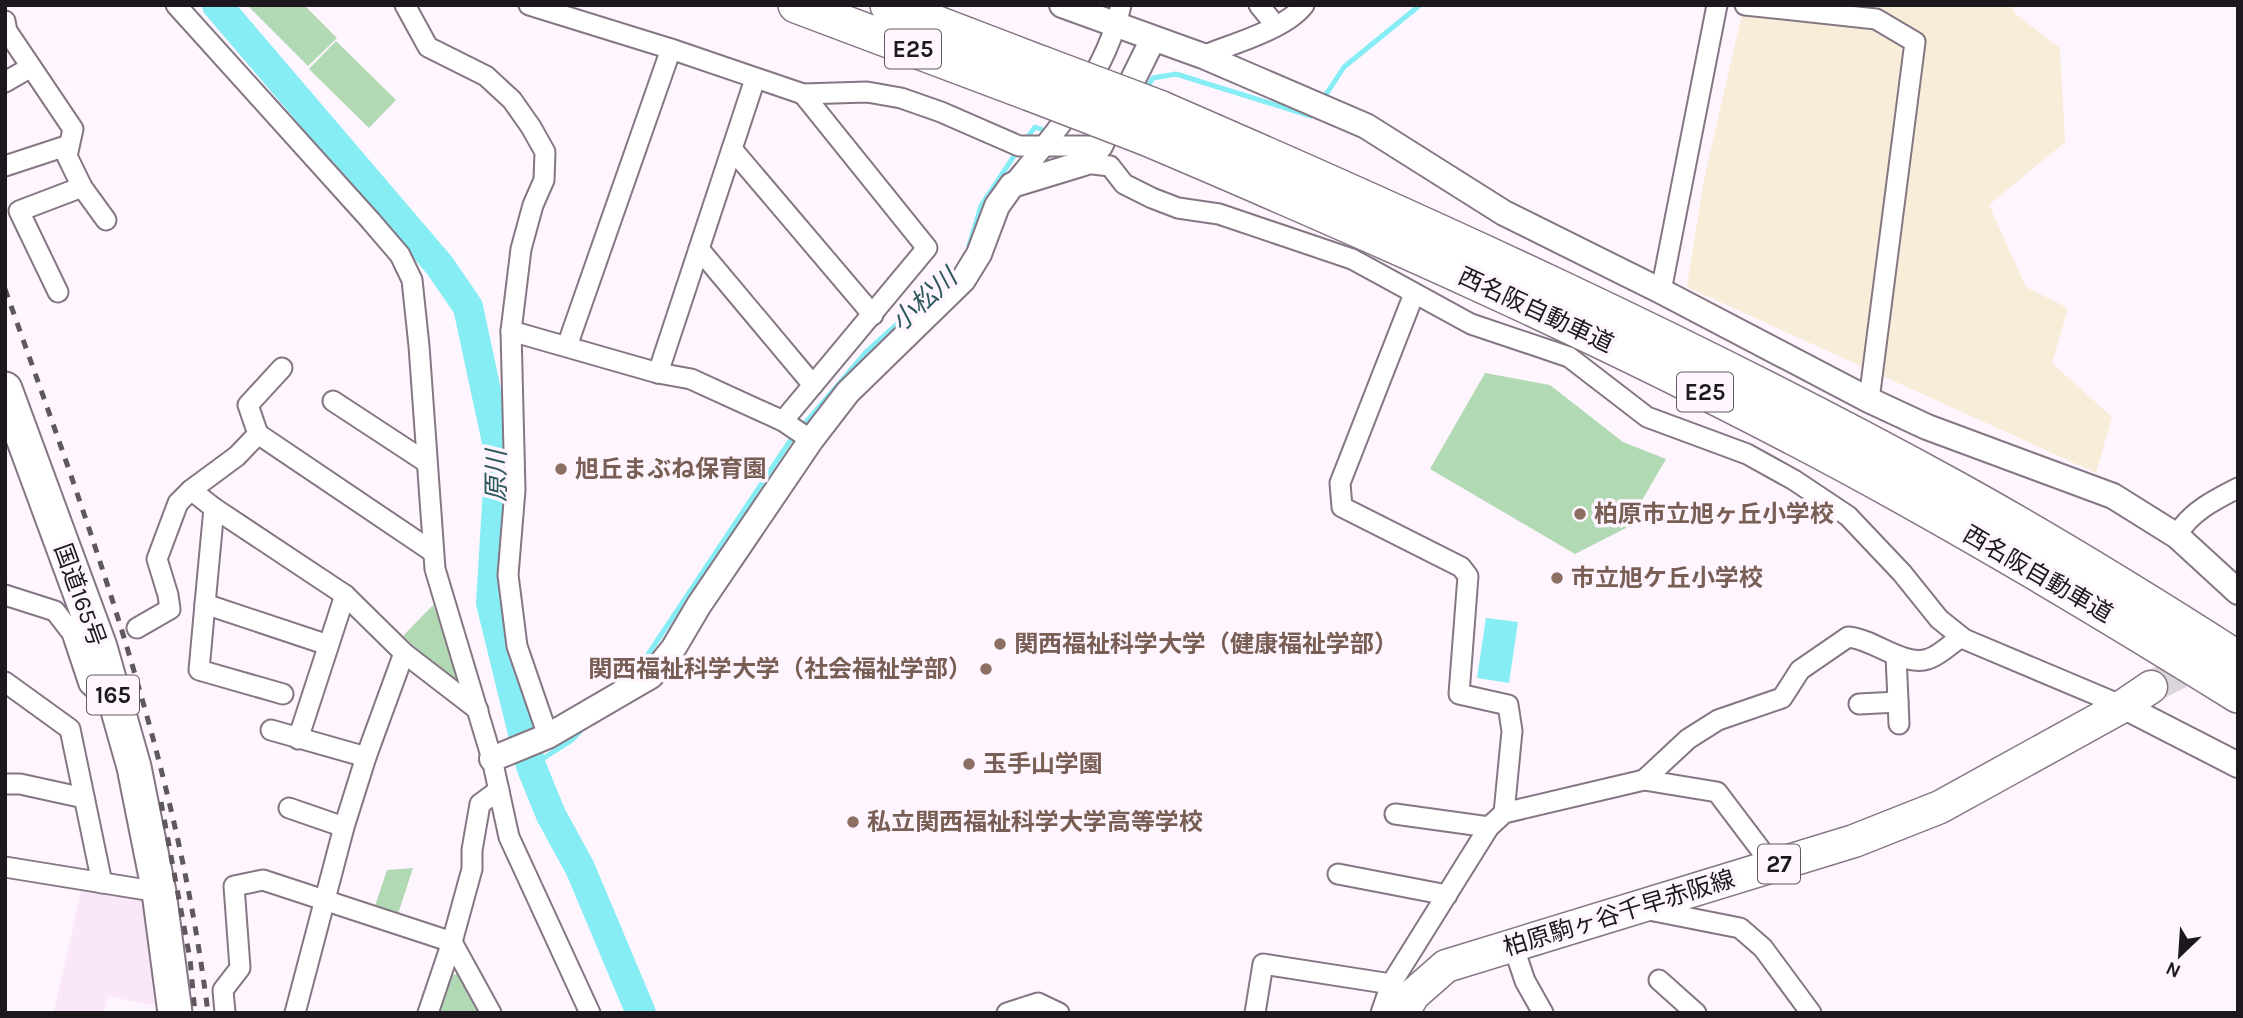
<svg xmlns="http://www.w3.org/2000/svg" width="2243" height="1018" viewBox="0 0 2243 1018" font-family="Karla,'Noto Sans JP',sans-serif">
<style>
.commercial{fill:#fae8f9}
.industrial{fill:#f8edd8}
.green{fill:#b1dab4}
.water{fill:#85edf3}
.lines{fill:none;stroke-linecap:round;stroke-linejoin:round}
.stream{stroke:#85edf3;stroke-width:5}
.river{stroke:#85edf3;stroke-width:30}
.primary-tunnel{stroke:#dcd4dc;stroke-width:32;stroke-dasharray:32 16;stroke-linecap:butt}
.minor-casing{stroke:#857684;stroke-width:23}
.tertiary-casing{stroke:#857684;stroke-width:28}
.primary-casing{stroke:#857684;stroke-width:35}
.trunk-casing{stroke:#857684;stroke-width:37}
.motorway-casing{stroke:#857684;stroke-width:38}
.minor{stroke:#fff;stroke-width:19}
.tertiary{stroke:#fff;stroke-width:24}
.primary{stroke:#fff;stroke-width:32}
.trunk{stroke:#fff;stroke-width:33}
.motorway{stroke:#fff;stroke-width:35}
.rail{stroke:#5e585e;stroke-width:5;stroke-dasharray:9 9;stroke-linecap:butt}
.motorway-bridge-casing{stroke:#857684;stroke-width:38;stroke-linecap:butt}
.motorway-bridge{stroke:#fff;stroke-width:35}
.education-dot{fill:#8d6e63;stroke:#fef5fe;stroke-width:2.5}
.labels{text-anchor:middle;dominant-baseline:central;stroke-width:7;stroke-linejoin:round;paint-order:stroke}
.shield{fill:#fef5fe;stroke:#605a60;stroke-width:2}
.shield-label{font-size:23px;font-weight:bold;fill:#1d181d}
.street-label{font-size:24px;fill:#1d181d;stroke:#fef5fe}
.education-label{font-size:24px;font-weight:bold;fill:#785e54;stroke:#fef5fe;text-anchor:start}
.water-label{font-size:26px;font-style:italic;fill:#2b595c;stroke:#fef5fe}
</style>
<rect width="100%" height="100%" fill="#fef5fe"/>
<path class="commercial" d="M83 883 150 894 165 1008 108 996 104 1013 54 1011Z"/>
<path class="industrial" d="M1744 5H2013L2014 13 2060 48 2065 142 1989 205 2026 287 2068 308 2052 363 2112 417 2096 473 1687 287 1704 179Z"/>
<g class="green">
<path d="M250 5H304L337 38 308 66 249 7Z"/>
<path d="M336 41 396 100 369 128 309 69Z"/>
<path d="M1485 373 1550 385 1623 442 1666 459 1626 528 1575 554 1430 469Z"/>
<path d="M433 605 465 683 459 687 403 636Z"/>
<path d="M413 868 397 917 374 909 387 870Z"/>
<path d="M462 973 484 1013H437L448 976Z"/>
</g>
<path class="water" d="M1486 618 1518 622 1509 683 1477 678Z"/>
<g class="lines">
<g class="stream">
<path d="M1146 90 1153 78 1176 74 1311 116 1315 110"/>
<path d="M1323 99 1344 67 1420 5"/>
<path d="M1024 142 1035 127 1051 133"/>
<path d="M969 246 981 206 1018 150"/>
<path d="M632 675 641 665 790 441 867 351 947 279"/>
<path d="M531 766 572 740 583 728"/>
</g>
<path class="river" d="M217 5 440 266 468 307 500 456 491 603 531 766 551 815 580 868 641 1013"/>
<path class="primary-tunnel" d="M2151 687 2212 656"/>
<g class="minor-casing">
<g id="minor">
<path d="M176 5 370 220 400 255 412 280 419 346 435 569 492 759 509 837 590 1013"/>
<path d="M405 5 428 47 486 76 512 100 531 127 545 152 544 180 533 205 521 249 511 331 515 490 508 575 517 646 548 736"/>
<path d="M529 5 671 49 803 94 867 92 901 98 941 112 1019 146H1100"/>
<path d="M1259 5 1276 26"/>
<path d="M1745 5 1876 19 1915 42 1869 400"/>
<path d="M5 21 7 31 73 129 67 156 82 187 106 220"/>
<path d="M1203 56C1231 44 1285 30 1304 5"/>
<path d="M5 82 31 67"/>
<path d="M732 149 873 315"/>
<path d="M1084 163 1110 166 1124 184 1152 198 1178 208 1219 214 1352 259 1471 324 1569 357 1647 417 1747 454 1794 480 1848 516 1902 573 1939 619 1964 639 2123 706"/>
<path d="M5 166 69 145"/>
<path d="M1012 185C1056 132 1106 75 1121 5"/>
<path d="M699 249 813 385"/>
<path d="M1661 291 1717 5"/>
<path d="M58 292 19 211 82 187"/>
<path d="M1414 294 1340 483 1342 507 1461 567 1468 576 1459 694 1508 705 1512 731 1504 813"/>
<path d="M511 331 658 373 691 379 783 421 811 440"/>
<path d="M567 346 671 49"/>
<path d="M658 373 755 79"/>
<path d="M333 401 426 462"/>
<path d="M783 421 927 248 803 94"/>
<path d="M258 434 248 405 282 368"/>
<path d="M214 508 345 595 404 653 478 710"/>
<path d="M2177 536C2188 513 2216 499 2238 488"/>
<path d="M5 595 55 611 72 633 89 684 104 698 115 703"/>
<path d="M205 604 199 670 283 694"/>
<path d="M137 628 170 609 168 595 157 559 178 503 191 490"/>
<path d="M328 645 205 604 214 508 191 490 237 456 258 434 433 552"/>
<path d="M1896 655 1899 724"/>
<path d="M5 682 70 729 102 883"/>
<path d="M1859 704 1898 702"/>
<path d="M271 730 366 757"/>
<path d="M298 739 345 595"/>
<path d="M1644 780 1688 739 1718 720 1782 698 1800 670 1848 637C1874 639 1903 667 1928 659 1939 656 1952 643 1961 637"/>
<path d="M5 784H20L84 798"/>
<path d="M289 808 344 827"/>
<path d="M1395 814 1489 827"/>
<path d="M5 867 159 892"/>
<path d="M1338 874 1447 895"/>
<path d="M1644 909 1740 928 1763 948 1811 1013"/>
<path d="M1513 945 1525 981 1543 1013"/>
<path d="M1659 980 1696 1013"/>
<path d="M225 1013 223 990 240 968 234 886 263 880 452 942 491 1013"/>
<path d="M295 1013 344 827 366 757 404 653"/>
<path d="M428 1013 452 942 472 869V850L480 804 499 790"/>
<path d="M1007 1013 1038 1003 1059 1013"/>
<path d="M1255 1013 1263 964 1391 984"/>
<path d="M1381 1013 1391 984 1489 827 1504 813 1644 780 1717 792 1773 866"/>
</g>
</g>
<g class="tertiary-casing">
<g id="tertiary">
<path d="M1062 5 1203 56 1366 126 1504 213 1661 291 1869 400 1927 427 2113 496 2177 536 2238 592"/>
<path d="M2123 706 2238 765"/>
<path d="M492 759 548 736 651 676 673 649 699 605 811 440 848 392 963 280 979 254 997 206 1012 185 1084 163 1100 146 1153 39"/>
</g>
</g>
<g class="primary-casing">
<path id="primary" d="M1403 1013 1413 995 1446 966 1854 841 1940 807 2123 706 2151 687"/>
</g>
<g class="trunk-casing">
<path id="trunk" d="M5 389 100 647 134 767 159 892 175 1013"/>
</g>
<g class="motorway-casing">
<g id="motorway">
<path d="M796 5 1030 93"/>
<path d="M888 5 1042 64"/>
<path d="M1159 108C1429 225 1698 347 1956 489 2052 542 2146 600 2238 659"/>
<path d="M1147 138C1368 232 1588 329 1801 441 1950 519 2095 606 2238 695"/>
</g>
</g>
<use href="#minor" class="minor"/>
<use href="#tertiary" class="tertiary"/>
<use href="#primary" class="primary"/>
<use href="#trunk" class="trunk"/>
<use href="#motorway" class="motorway"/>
<g class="rail">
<path d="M5 289C89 525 177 762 208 1013"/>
<path d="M161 802 190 959 195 1013"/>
</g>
<g class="motorway-bridge-casing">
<g id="motorway-bridge">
<path d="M1042 64 1159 108"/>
<path d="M1030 93 1147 138"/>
</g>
</g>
<use href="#motorway-bridge" class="motorway-bridge"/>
</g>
<g class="education-dot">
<circle cx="561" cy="469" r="7"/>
<circle cx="1580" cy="514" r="7"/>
<circle cx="1557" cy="578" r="7"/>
<circle cx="1000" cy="644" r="7"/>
<circle cx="986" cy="669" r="7"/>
<circle cx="969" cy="764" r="7"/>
<circle cx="853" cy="822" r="7"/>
</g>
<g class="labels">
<g class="shield">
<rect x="885" y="29.5" width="56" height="39" rx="5"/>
<rect x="1677" y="372.5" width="56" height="39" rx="5"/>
<rect x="87" y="675.5" width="52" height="39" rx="5"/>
<rect x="1758" y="844.5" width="42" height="39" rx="5"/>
</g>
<g class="shield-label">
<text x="913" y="49">E25</text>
<text x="1705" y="392">E25</text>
<text x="113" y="695">165</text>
<text x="1779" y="864">27</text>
</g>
<g class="street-label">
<text transform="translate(1536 310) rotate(25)">西名阪自動車道</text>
<text transform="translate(2038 574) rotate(30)">西名阪自動車道</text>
<text transform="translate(80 595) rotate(70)">国道165号</text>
<text transform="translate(1619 913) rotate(-17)">柏原駒ヶ谷千早赤阪線</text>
</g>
<g class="education-label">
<text x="575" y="469">旭丘まぶね保育園</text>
<text x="1594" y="514">柏原市立旭ヶ丘小学校</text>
<text x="1571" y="578">市立旭ケ丘小学校</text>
<text x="1014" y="644">関西福祉科学大学（健康福祉学部）</text>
<text x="972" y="669" text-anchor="end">関西福祉科学大学（社会福祉学部）</text>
<text x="983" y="764">玉手山学園</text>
<text x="867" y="822">私立関西福祉科学大学高等学校</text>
</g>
<g class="water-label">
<text transform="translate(924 300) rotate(-42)">小松川</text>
<text transform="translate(496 476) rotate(-90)">原川</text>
</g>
</g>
<rect width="2243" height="1018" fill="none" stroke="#1d181d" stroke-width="14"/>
<g transform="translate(2180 955) rotate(205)" stroke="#fef5fe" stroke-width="5" paint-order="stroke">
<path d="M0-5L12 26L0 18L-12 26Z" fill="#1d181d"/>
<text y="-10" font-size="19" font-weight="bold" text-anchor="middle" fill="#1d181d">N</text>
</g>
</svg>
